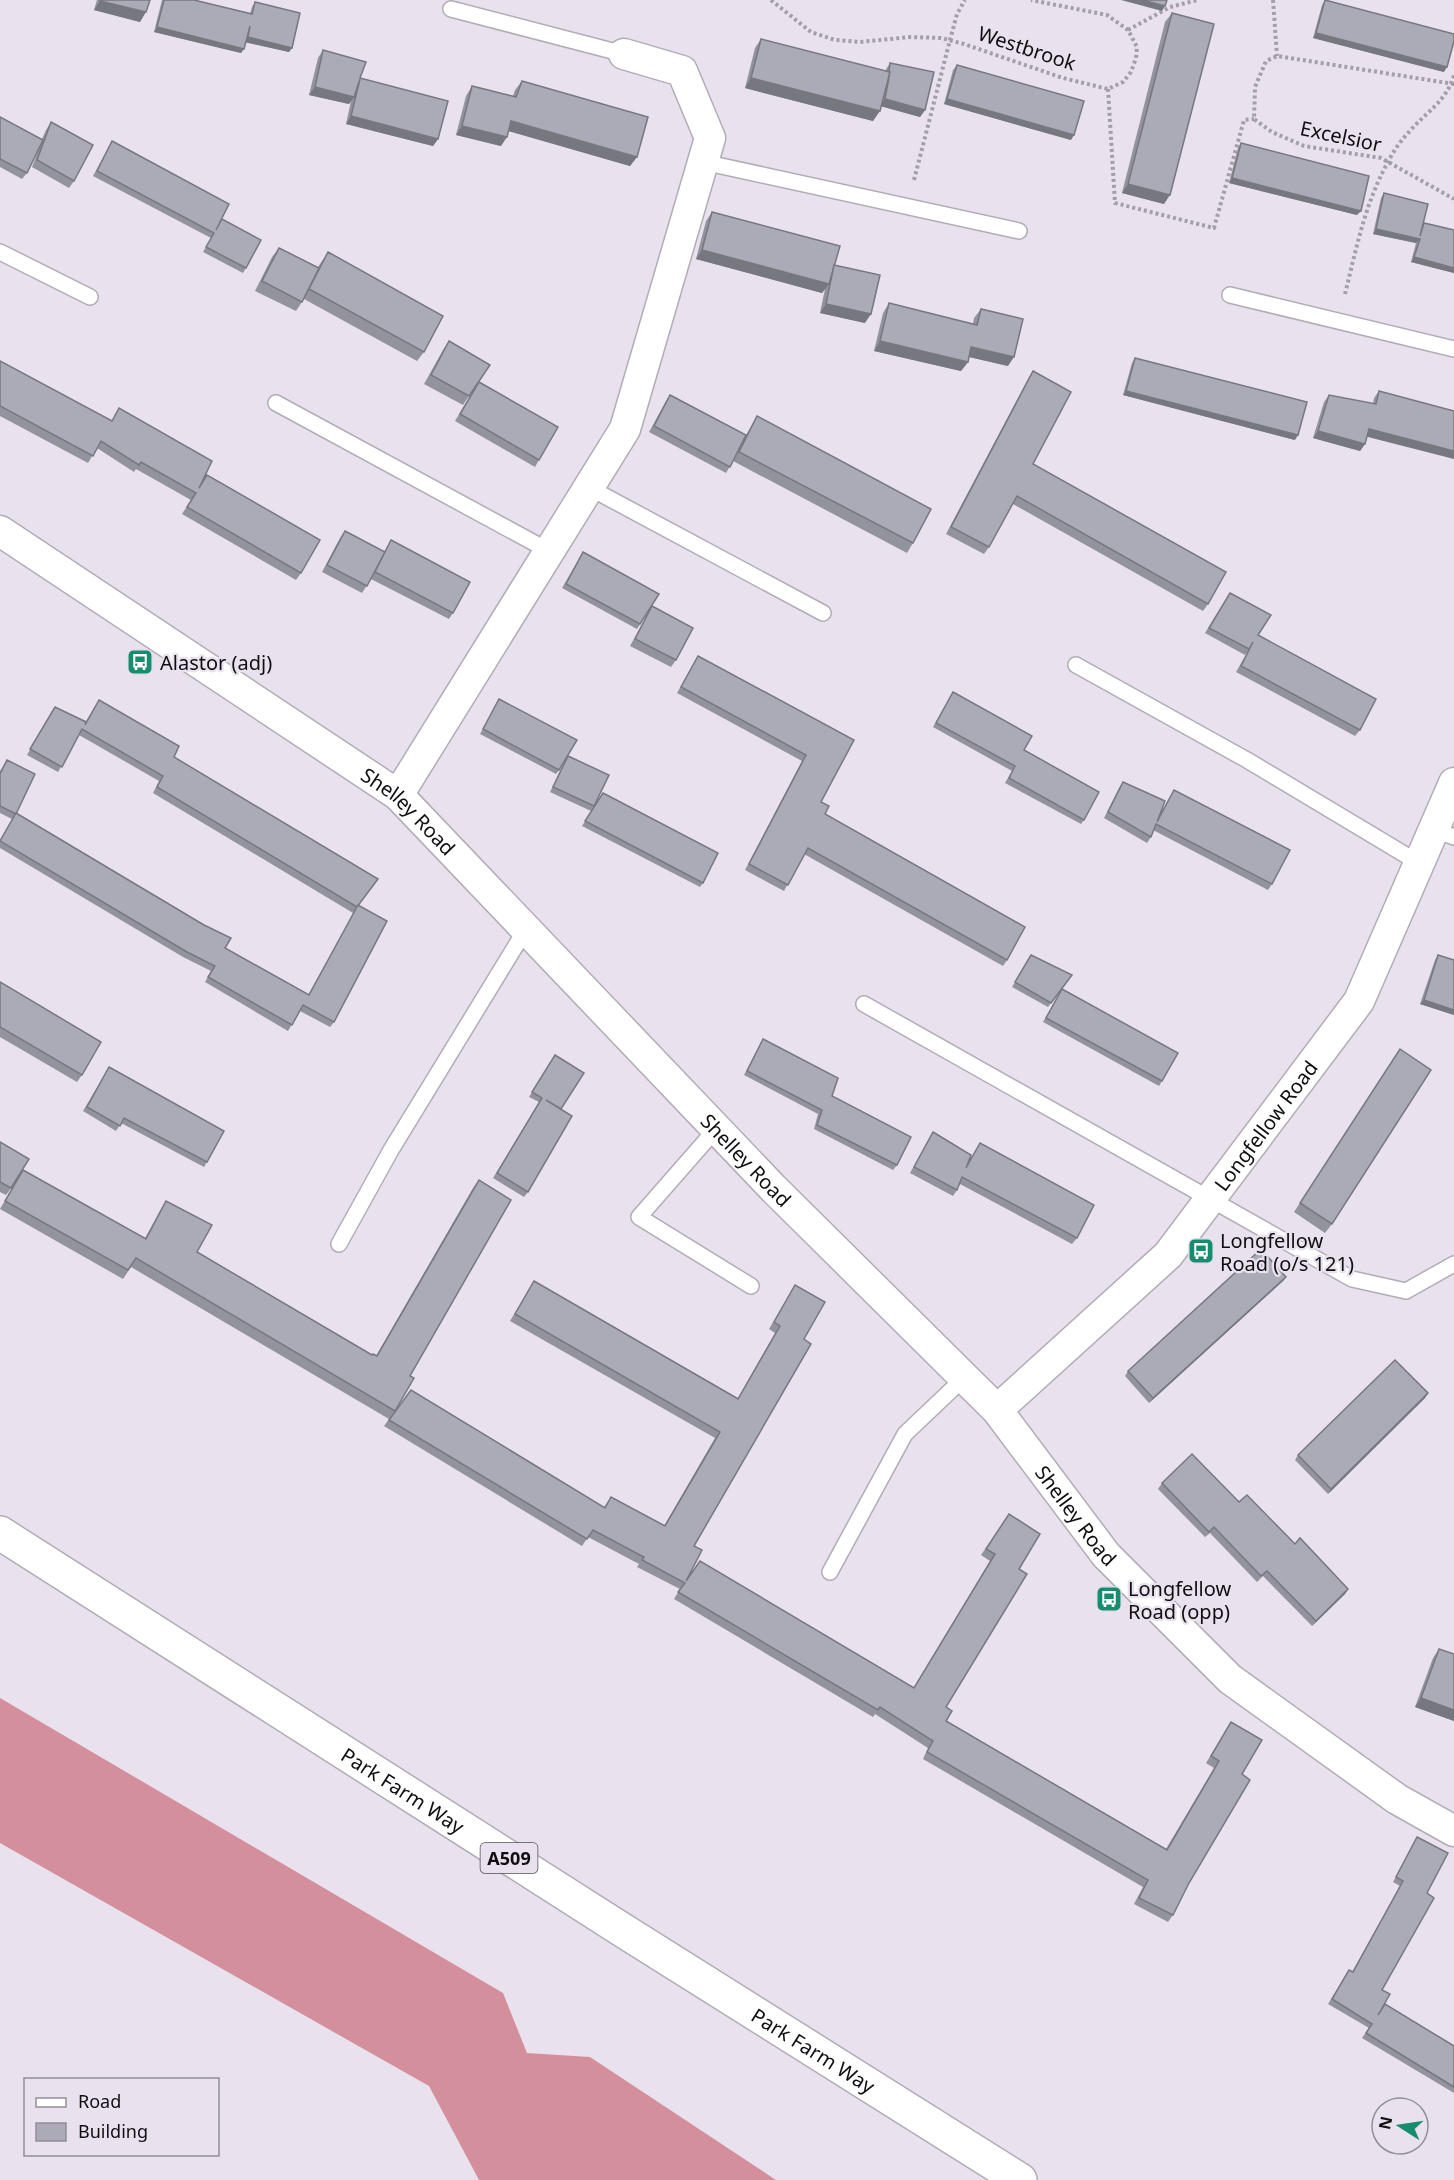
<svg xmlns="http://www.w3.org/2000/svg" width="1454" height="2180" viewBox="0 0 1454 2180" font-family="'Noto Sans',sans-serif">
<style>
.forest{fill:#d38f9c}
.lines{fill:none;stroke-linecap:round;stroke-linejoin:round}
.lane-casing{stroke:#b2acb7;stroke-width:18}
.street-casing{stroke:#b2acb7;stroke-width:33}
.highway-casing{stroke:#b2acb7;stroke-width:36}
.path{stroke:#a39ea7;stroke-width:4;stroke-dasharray:3 3;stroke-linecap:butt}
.lane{stroke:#fff;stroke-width:15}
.street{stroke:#fff;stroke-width:30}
.highway{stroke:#fff;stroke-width:33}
.wall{fill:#92939d}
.shaded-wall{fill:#77787f}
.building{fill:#aaabb6;stroke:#77787f;stroke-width:1.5}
.labels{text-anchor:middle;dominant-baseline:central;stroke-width:4.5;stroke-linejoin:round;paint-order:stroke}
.shield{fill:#e9e2ee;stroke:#514e54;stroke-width:1.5}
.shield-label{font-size:18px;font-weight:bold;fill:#100e12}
.street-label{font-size:20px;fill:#100e12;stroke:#e9e2ee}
.poi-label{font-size:20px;fill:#100e12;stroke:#e9e2ee;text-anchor:start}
</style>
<rect width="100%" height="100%" fill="#e9e2ee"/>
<path class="forest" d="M0 1698 503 1993 527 2053 590 2057 776 2180H479L429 2086 0 1843Z"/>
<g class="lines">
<g class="lane-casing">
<g id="lane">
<path d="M451 9 624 54"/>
<path d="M703 162 1019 231"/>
<path d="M0 252 90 297"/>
<path d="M1230 295 1454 349"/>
<path d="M276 403 549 551"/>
<path d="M588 487 823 613"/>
<path d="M1076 665 1247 760 1419 863"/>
<path d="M1434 830 1454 837"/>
<path d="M864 1004 1352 1279 1406 1291 1454 1264"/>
<path d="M716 1129 639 1217 751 1286"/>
<path d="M339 1244 391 1150 526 929"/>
<path d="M830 1572 905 1434 965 1377"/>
</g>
</g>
<g class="street-casing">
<g id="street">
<path id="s1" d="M0 531 398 795 773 1188 997 1410 1106 1555 1230 1679 1397 1799 1454 1831"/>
<path d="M398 795 625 429 710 138 682 71 624 54"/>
<path id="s2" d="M997 1410 1168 1255 1359 1001 1454 783"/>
</g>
</g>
<g class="highway-casing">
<g id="highway">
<path id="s3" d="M0 1533 624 1931 1020 2180"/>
</g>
</g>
<g class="path">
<path d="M771 0 811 32 835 40 860 42 910 37 941 38 964 44 1063 78 1108 89 1123 82 1131 72 1136 58 1137 47 1128 30 1107 15 1031 0"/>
<path d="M1273 0 1277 56"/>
<path d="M1128 30 1170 7 1198 0"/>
<path d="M1454 84 1277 56 1266 61 1255 87 1254 119 1272 132 1304 146 1381 158 1454 199"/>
<path d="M1108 89 1115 203 1214 228 1244 120 1254 119"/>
<path d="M914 180 950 40 957 14 965 0"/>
<path d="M1345 294C1356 250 1365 203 1388 162 1393 152 1401 140 1409 132 1426 112 1447 101 1454 75"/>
</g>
<use href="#lane" class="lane"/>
<use href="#street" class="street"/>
<use href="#highway" class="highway"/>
</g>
<g class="wall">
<path d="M97 0H150L140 22 94 10Z"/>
<path d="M162 0H194L250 14 252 7 255 2 292 48 289 52 246 42 241 53 154 32Z"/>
<path d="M1325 0 1444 72 1313 38 1322 5Z"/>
<path d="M1172 13 1164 204 1122 193 1165 22Z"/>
<path d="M761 39 885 71 890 63 925 110 920 117 881 106 873 121 745 88 755 48Z"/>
<path d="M323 50 438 139 433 146 346 124 351 101 349 104 309 95 318 58Z"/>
<path d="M957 65 1071 140 944 104 953 70Z"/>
<path d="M522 81 637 157 630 166 508 131 501 146 456 135 466 96 472 86 513 96 515 90Z"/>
<path d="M0 117 42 139 46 130 51 122 74 181 69 188 32 167 40 146 27 173 22 179 0 167Z"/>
<path d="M112 141 220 221 246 268 243 273 203 252 211 238 93 176Z"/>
<path d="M1241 143 1357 215 1229 183 1238 148Z"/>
<path d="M1384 193 1424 223 1454 230V273L1411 262 1416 243 1373 234 1381 198Z"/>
<path d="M712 212 834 265 865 323 820 313 825 289 822 293 696 259 706 221Z"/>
<path d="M279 248 318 267 328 252 424 352 417 361 304 299 296 311 255 291 272 257Z"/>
<path d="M889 303 973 324 974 318 981 309 1008 366 969 357 968 362 961 371 874 351 883 313Z"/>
<path d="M449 341 490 365 463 405 424 384 443 350Z"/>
<path d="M1135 358 1295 440 1123 395 1132 363Z"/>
<path d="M0 361 112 421 119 408 301 573 296 580 182 514 191 500 136 469 134 472 97 448 88 463 0 416Z"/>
<path d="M1033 371V464L1208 604 1203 611 1013 504 989 547 984 554 946 534 1028 379Z"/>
<path d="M474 389 539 460 535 467 455 421Z"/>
<path d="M1379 391 1365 444 1360 451 1313 438 1324 402 1329 395 1373 404 1374 398Z"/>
<path d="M670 395 746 435 757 416 913 543 907 553 733 461 726 473 649 432 666 401Z"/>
<path d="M345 531 384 552 391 540 453 613 449 619 371 579 362 593 322 572 340 538Z"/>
<path d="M583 552 659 594 637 629 562 588Z"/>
<path d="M1226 599 1258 635 1360 730 1355 736 1236 672 1248 651 1245 655 1205 633Z"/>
<path d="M652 606 676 660 671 667 630 646Z"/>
<path d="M698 656 854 740 821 802 825 814 1007 960 1003 966 804 854 784 891 745 870 802 761 677 693Z"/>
<path d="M953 692 1024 750 1084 820 1081 824 1005 783 1012 771 933 727Z"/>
<path d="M499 699 559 770 556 774 480 734Z"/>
<path d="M99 700 174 757 358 906 334 1022 330 1027 300 1011 288 1031 205 982 211 971 183 957 0 848V840L12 819 0 813V771L7 760 16 814 225 948 308 995 355 911 353 913 153 793 159 781 79 735 58 772 27 755 55 707 86 721Z"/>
<path d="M568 756 594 806 591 811 550 792 565 761Z"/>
<path d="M1123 782 1160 814 1174 790 1272 884 1268 890 1153 830 1151 837 1147 843 1104 818 1119 788Z"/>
<path d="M603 793 703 883 700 887 582 826Z"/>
<path d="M1438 955 1454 960V1015L1420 1004 1435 960Z"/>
<path d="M1028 960 1072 975 1048 1007 1012 987Z"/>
<path d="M0 982 82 1075 77 1082 0 1037Z"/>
<path d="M1062 989 1162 1081 1159 1086 1043 1022Z"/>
<path d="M763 1039 832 1096 897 1165 893 1170 814 1129 818 1114 744 1075Z"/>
<path d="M1394 1058 1332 1224 1325 1233 1294 1212Z"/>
<path d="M552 1060 561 1110 528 1192 524 1197 493 1178 539 1102 529 1097Z"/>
<path d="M109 1067 207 1162 204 1167 121 1123 116 1131 83 1111Z"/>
<path d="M933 1132 968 1163 980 1143 1077 1238 1072 1244 960 1184 957 1190 953 1196 910 1173Z"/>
<path d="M0 1142 18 1176 145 1238 161 1209 166 1201 197 1252 372 1355 376 1356 473 1188 479 1180 410 1376 395 1412 604 1507 611 1497 664 1526 715 1438 510 1321 534 1281 738 1398 775 1333 769 1329 795 1285 804 1339 694 1546 686 1580 914 1688 990 1561 981 1555 1009 1514 1019 1569 946 1707V1721L1166 1849 1214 1768 1206 1763 1231 1722 1242 1774 1173 1915 1168 1922 1134 1904 1143 1887 923 1759 928 1748 875 1714 873 1717 674 1599 680 1589 637 1567 639 1564 588 1537 582 1546 384 1426 389 1419 131 1267 123 1279 0 1209 15 1183 6 1195 0 1192Z"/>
<path d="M1286 1277 1283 1281 1149 1403 1125 1376 1128 1371Z"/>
<path d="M1428 1393 1425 1398 1328 1494 1295 1460 1298 1455Z"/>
<path d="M1162 1483 1239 1502 1295 1544 1348 1589 1345 1594 1312 1626 1263 1576 1257 1582 1210 1533 1205 1537 1158 1489Z"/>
<path d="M1439 1649 1454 1654V1721L1415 1707 1433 1658Z"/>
<path d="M1417 1837 1427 1893 1382 1990 1379 2014 1454 2046V2093L1362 2038 1369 2028 1328 2004 1346 1975 1352 1972 1400 1886 1393 1882Z"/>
</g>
<g class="shaded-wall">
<path d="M1121 0H1142L1165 6 1162 11Z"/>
<path d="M100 1 146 12 140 22 94 10Z"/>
<path d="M157 27 244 49 241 53 154 32Z"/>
<path d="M1316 33 1447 67 1444 72 1313 38Z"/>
<path d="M248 37 292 48 289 52 244 42Z"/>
<path d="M751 78 880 111 873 121 745 88Z"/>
<path d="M315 87 354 97 349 104 309 95Z"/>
<path d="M885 99 925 110 920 117 880 106Z"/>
<path d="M947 99 1074 135 1071 140 944 104Z"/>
<path d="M351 116 438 139 433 146 346 124Z"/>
<path d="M511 121 637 157 630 166 505 130Z"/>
<path d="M462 126 507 137 501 146 456 135Z"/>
<path d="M1232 178 1361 211 1357 215 1229 183Z"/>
<path d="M1128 184 1170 195 1164 204 1122 193Z"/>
<path d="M1376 229 1420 239 1416 243 1373 234Z"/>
<path d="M702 250 829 284 822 293 696 259Z"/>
<path d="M1414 257 1454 268V273L1411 262Z"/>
<path d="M826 304 871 314 865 323 820 313Z"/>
<path d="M880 341 968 362 961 371 874 351Z"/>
<path d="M971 347 1014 357 1008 366 965 356Z"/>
<path d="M1126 391 1298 435 1295 440 1123 395Z"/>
<path d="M1369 429 1454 451V459L1364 436Z"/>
<path d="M1318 431 1365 444 1360 451 1313 438Z"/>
<path d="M1424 1000 1454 1010V1015L1420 1004Z"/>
<path d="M1286 1277 1283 1281 1149 1403 1153 1398Z"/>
<path d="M1428 1393 1425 1398 1328 1494 1331 1489Z"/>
<path d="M1348 1589 1345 1594 1312 1626 1316 1621Z"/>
<path d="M1421 1698 1454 1710V1721L1415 1707Z"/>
</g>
<g class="building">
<path d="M101 0H150L146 12 100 1Z"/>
<path d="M164 0H194L252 14 255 2 300 13 292 48 248 37 250 26 244 49 157 27Z"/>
<path d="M1142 0H1167L1165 6Z"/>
<path d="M1325 0 1454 34V41L1447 67 1316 33Z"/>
<path d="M1172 13 1214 24 1170 195 1128 184Z"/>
<path d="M761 39 890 72 880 111 751 78Z"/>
<path d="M323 50 366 62 360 78 448 101 438 139 351 116 360 79 354 97 315 87Z"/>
<path d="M890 63 934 72 925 110 885 99 890 72H889Z"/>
<path d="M957 65 1084 101 1074 135 947 99Z"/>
<path d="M522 81 648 117 637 157 511 121 507 137 462 126 472 86 516 97Z"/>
<path d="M0 117 43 140 27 173 0 159Z"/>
<path d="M51 122 93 145 74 181 37 160Z"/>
<path d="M112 141 229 204 216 230 222 219 261 240 246 268 206 247 214 233 97 171Z"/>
<path d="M1241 143 1369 176 1361 211 1232 178Z"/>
<path d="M1384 193 1428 204 1420 236 1424 223 1454 230V268L1414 257 1420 239 1376 229Z"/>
<path d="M712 212 840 246 829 284 702 250Z"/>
<path d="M279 248 319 268 302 302 262 281Z"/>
<path d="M328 252 443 316 424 352 309 289Z"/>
<path d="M834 265 880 275 871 314 826 304Z"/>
<path d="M889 303 977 325 981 309 1023 319 1014 357 971 347 968 362 880 341Z"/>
<path d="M449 341 490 365 469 396 431 375Z"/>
<path d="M1135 358 1307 402 1298 435 1126 391Z"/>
<path d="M0 361 112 421 119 408 212 461 199 488 207 475 320 540 301 573 187 507 196 493 141 462 139 465 101 441 93 456 0 406Z"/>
<path d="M1033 371 1071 392 1033 464 1226 572 1208 604 1017 496 989 547 951 527Z"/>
<path d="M479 382 558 427 539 460 460 414Z"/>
<path d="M1379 391 1454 411V451L1369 429 1365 444 1318 431 1329 395 1376 404Z"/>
<path d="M670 395 746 435 730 467 654 426Z"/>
<path d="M757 416 931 509 913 543 739 452Z"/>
<path d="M345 531 385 552 367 586 327 565Z"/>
<path d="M391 540 470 582 453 613 375 572Z"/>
<path d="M583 552 659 594 640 624 566 584Z"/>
<path d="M1230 593 1271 615 1258 635 1376 699 1360 730 1241 666 1253 642 1249 649 1209 628Z"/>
<path d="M652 606 693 628 676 660 635 639Z"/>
<path d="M698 656 854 740 821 802 829 806 825 814 1025 927 1007 960 808 848 788 885 749 864 806 755 681 687Z"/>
<path d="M953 692 1032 736 1024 750 1099 792 1084 820 1009 778 1015 766 936 723Z"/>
<path d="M499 699 577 740 559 770 483 729Z"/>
<path d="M99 700 179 746 174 757 378 879 357 907 157 787 163 776 82 729 62 767 30 749 55 707 86 722 85 725Z"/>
<path d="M568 756 609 775 594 806 553 787Z"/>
<path d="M7 760 35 774 16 814 0 806V774Z"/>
<path d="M1123 782 1165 801 1157 822 1174 790 1290 850 1272 884 1156 824 1151 837 1108 812Z"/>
<path d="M603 793 718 853 703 883 585 821Z"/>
<path d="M16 813 204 925 231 938 225 948 309 995 358 905 387 921 334 1022 303 1005 292 1025 208 977 215 966 187 952 0 841Z"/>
<path d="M1031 955 1072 975 1051 1003 1015 982Z"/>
<path d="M1438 955 1454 960V1010L1424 1000Z"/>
<path d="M0 982 101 1042 82 1075 0 1027Z"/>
<path d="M1062 989 1178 1053 1162 1081 1046 1018Z"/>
<path d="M763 1039 838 1078 832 1096 911 1137 897 1165 817 1125 822 1110 747 1071Z"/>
<path d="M1400 1049 1431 1070 1332 1224 1300 1203Z"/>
<path d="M555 1055 584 1073 561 1109 546 1100 572 1116 528 1192 497 1173 542 1098 532 1092Z"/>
<path d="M109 1067 224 1131 207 1162 124 1118 120 1126 87 1107Z"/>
<path d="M933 1132 971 1155 966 1168 980 1143 1094 1205 1077 1238 962 1177 957 1190 914 1167Z"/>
<path d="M0 1142 29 1159 11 1188 0 1182Z"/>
<path d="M23 1170 146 1239 166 1201 212 1225 197 1252 372 1355 373 1354 377 1356 479 1180 511 1200 410 1376 414 1378 395 1411 136 1258 128 1270 5 1201Z"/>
<path d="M1261 1249 1286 1277 1153 1398 1128 1371Z"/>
<path d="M534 1281 738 1399 780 1326 774 1322 795 1285 825 1302 804 1339 811 1344 694 1546 702 1550 686 1581 700 1561 914 1688 995 1554 986 1549 1009 1514 1040 1534 1019 1569 1027 1574 946 1707 952 1711 946 1721 1167 1850 1219 1761 1211 1756 1231 1722 1262 1740 1242 1774 1250 1780 1189 1883 1173 1915 1139 1898 1148 1880 927 1752 933 1741 880 1707 878 1710 678 1592 685 1583 642 1560 644 1557 593 1530 587 1539 389 1420 411 1390 605 1508 611 1497 665 1526 720 1432 515 1314Z"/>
<path d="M1395 1360 1428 1393 1331 1489 1298 1455Z"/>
<path d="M1192 1454 1239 1502 1247 1495 1295 1544 1300 1538 1348 1589 1316 1621 1267 1571 1261 1576 1214 1527 1209 1532 1162 1483Z"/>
<path d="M1439 1649 1454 1654V1710L1421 1698Z"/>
<path d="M1417 1837 1448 1853 1427 1893 1434 1898 1382 1990 1390 1994 1378 2015 1385 2004 1454 2046V2087L1366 2033 1372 2024 1332 1999 1349 1970 1353 1972 1403 1881 1396 1877Z"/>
</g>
<defs>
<g id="bus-square" transform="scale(1.35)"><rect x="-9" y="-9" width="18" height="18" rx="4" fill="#188c6e" stroke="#e9e2ee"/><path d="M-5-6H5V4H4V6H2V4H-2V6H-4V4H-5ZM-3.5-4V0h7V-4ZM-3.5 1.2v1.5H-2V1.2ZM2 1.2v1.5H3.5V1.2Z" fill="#fff"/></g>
</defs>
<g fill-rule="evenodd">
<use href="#bus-square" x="140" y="662"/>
<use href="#bus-square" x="1201" y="1251"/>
<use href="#bus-square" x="1109" y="1599"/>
</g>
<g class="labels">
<rect class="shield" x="480.5" y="1843" width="57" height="30" rx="4.5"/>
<g class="shield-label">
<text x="509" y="1858">A509</text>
</g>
<g class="street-label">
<text transform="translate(1027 48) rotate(18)">Westbrook</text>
<text transform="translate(1341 136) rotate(12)">Excelsior</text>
<text stroke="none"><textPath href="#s1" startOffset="496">Shelley Road</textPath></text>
<text stroke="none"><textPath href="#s2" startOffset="393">Longfellow Road</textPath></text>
<text stroke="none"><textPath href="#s1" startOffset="982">Shelley Road</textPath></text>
<text stroke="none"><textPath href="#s1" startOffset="1468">Shelley Road</textPath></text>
<text stroke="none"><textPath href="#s3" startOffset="478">Park Farm Way</textPath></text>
<text stroke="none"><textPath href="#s3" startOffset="964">Park Farm Way</textPath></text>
</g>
<g class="poi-label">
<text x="160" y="662">Alastor (adj)</text>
<text x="1220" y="1240">Longfellow<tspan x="1220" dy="23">Road (o/s 121)</tspan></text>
<text x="1128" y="1588">Longfellow<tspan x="1128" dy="23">Road (opp)</tspan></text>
</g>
</g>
<rect x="24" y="2078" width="195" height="78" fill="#e9e2ee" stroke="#928d96" stroke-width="1.5"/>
<rect x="36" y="2098" width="30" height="9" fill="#ffffff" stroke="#928d96" stroke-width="1.5"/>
<text x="78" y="2108" font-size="18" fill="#100e12">Road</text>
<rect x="36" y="2123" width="30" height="18" fill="#aaabb6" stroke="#928d96" stroke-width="1.5"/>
<text x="78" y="2138" font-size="18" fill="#100e12">Building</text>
<g transform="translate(1400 2126) rotate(282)"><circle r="28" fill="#e9e2ee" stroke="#928d96" stroke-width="1.5"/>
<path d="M0-4.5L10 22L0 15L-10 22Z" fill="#188c6e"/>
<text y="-9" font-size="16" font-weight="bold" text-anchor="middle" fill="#100e12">N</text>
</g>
</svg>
